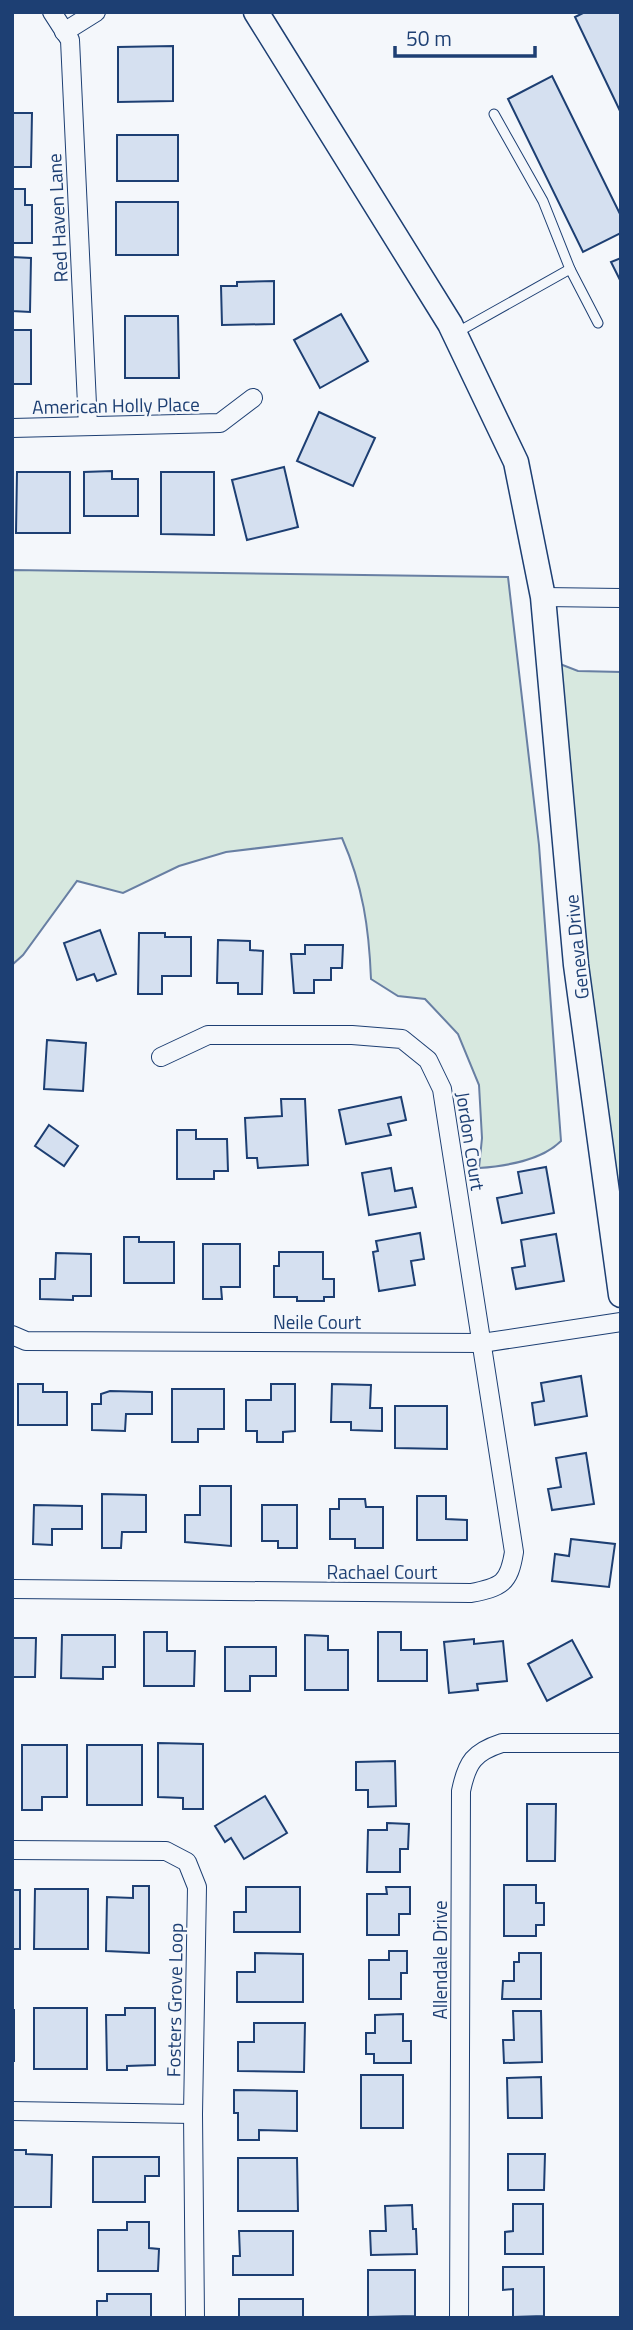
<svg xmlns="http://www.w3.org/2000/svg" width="633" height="2330" viewBox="0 0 633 2330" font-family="'Titillium Web',sans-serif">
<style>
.green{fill:#d7e8df;stroke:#687fa3;stroke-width:2}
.building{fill:#d5e0f0;stroke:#1d3f73;stroke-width:2}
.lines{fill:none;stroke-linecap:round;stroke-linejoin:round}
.service-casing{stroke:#1d3f73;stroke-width:11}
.minor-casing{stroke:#1d3f73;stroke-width:20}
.secondary-casing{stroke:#1d3f73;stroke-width:27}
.service{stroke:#f4f7fb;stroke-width:9}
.minor{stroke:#f4f7fb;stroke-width:18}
.secondary{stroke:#f4f7fb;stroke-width:24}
.labels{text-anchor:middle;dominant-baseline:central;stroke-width:5;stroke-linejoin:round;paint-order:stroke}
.street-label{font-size:19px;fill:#1d3f73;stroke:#f4f7fb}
</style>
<rect width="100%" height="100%" fill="#f4f7fb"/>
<g class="green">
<path d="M12 570 508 577 539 845 561 1141C541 1161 506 1166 479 1168L482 1138 479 1085 458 1034 425 999 398 996 371 979C369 928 363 886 342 838L226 852 179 866 123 893 77 881 23 955 12 965Z"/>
<path d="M560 664 578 671 621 672V1213L587 964Z"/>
</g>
<g class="building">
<path d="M585 12H621V113L575 17Z"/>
<path d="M173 46V101L118 102V47Z"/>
<path d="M552 76 621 216V233L583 252 508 99Z"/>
<path d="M12 113H32L31 167H12Z"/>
<rect x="117" y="135" width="61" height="46"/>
<path d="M12 189H25V205H32V243H12Z"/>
<rect x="116" y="202" width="62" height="53"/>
<path d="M12 257 31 258 30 312 12 311Z"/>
<path d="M621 258V282L611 262Z"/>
<path d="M274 281V324L222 325 221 286H237V282Z"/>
<path d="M341 314 368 361 320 388 294 340Z"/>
<path d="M125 316H178L179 378H125Z"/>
<rect x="12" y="330" width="19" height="54"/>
<path d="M319 412 375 438 353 486 297 461Z"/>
<path d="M284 467 298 527 247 540 232 480Z"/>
<path d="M112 471V479H138V516H84V472Z"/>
<path d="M17 472H70V533H16Z"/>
<path d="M161 472H214V535L161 534Z"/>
<path d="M100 930 116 974 97 981 94 974 77 980 64 943Z"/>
<path d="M139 933H165V937H191V976H162V994H138Z"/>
<path d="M218 940 250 941V950L263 951 262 994H238V983H217Z"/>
<path d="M305 945H343L342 968H331V980H314V993H294L291 954H305Z"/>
<path d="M47 1040 86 1043 83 1091 44 1089Z"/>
<path d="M401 1097 406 1120 388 1124 391 1135 346 1144 339 1110Z"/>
<path d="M281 1099H305L308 1165 258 1168 257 1158H247L245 1118 282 1116Z"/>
<path d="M49 1125 78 1146 64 1166 35 1146Z"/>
<path d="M177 1130H196V1139H227L228 1171H214V1179H177Z"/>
<path d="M546 1167 554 1213 502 1223 497 1198 522 1193 518 1172Z"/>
<path d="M391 1168 395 1191 412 1188 416 1207 369 1215 362 1173Z"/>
<path d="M420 1233 424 1259 411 1261 415 1285 379 1291 373 1252 378 1251 376 1241Z"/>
<path d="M556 1234 564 1281 516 1289 512 1268 525 1266 521 1240Z"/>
<path d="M124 1237H139V1242H174V1283H124Z"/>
<path d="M203 1244H240V1287H221L222 1299H203Z"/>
<path d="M279 1252H323V1279H334V1297H324V1301H297V1297H274V1266H279Z"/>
<path d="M56 1253 91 1254V1296H73V1300L40 1299V1279H55Z"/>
<path d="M581 1376 587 1416 535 1425 532 1403 544 1401 541 1383Z"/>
<path d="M18 1384H43V1392H67V1425H18Z"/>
<path d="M271 1384H295V1431L283 1432V1442H257V1431H246V1400H271Z"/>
<path d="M332 1384 371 1385 370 1408H382V1431L351 1430V1422H331Z"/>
<path d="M172 1389H224V1429H198V1442H172Z"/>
<path d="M110 1391 152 1392V1414H126L125 1431 92 1430V1404H101V1394Z"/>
<path d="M395 1406H447V1449L395 1448Z"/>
<path d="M586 1453 594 1504 552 1510 548 1489 561 1487 556 1458Z"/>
<path d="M200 1486H231V1546L185 1542V1515H200Z"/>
<path d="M102 1494 146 1495V1532H122L121 1548H102Z"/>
<path d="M417 1496H446V1519L467 1520V1540H417Z"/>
<path d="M339 1499H365L366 1507H383V1548H355V1539H330V1509H339Z"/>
<path d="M34 1505 82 1506V1529H52V1545L33 1544Z"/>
<path d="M262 1505H297V1548H278V1541H262Z"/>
<path d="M571 1539 615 1544 609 1587 552 1581 555 1554 569 1556Z"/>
<path d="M144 1632H167V1651H195L194 1686H144Z"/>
<path d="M378 1632H401V1650H427V1681H378Z"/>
<path d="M62 1635H115V1667H103V1679L61 1678Z"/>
<path d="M305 1635 328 1636V1650H348V1690H305Z"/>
<path d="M12 1638H36L35 1677H12V1690Z"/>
<path d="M474 1639V1644L503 1641 507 1681 477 1684 478 1690 449 1693 444 1642Z"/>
<path d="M572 1640 592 1677 547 1701 528 1664Z"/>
<path d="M225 1647H276V1676H250V1691H225Z"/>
<path d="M158 1743 203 1744V1809H183V1798L158 1797Z"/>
<path d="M22 1745H67V1797H42V1810H22Z"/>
<rect x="87" y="1745" width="55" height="60"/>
<path d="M395 1761 396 1806 368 1807V1790H356V1762Z"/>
<path d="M265 1796 287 1833 244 1859 231 1838 225 1842 215 1826Z"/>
<path d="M527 1804H556L555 1861H527Z"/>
<path d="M387 1823 409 1824 408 1849H400V1872H367L368 1830H387Z"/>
<path d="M504 1885H536V1903H544V1925H536V1936H504Z"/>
<path d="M133 1886H149V1953L106 1951 107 1897 133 1898Z"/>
<path d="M246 1887H300V1932H234V1912H246Z"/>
<path d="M386 1887H410V1914H399V1935H367V1894H387Z"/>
<path d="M35 1889H88V1949H34Z"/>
<rect x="12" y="1890" width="8" height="59"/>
<path d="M389 1951H407V1973H401V1999H369V1960H389Z"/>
<path d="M255 1953 303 1954V2002H237V1972H255Z"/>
<path d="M519 1953H541V1999H502L503 1981H514V1962H519Z"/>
<rect x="34" y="2008" width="53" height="61"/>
<path d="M125 2008H155V2065L127 2066V2070H107L106 2015H125Z"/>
<rect x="12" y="2010" width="2" height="51"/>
<path d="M513 2011H541L542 2062 504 2063 503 2040H514Z"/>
<path d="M403 2014V2041H411V2063H374V2054H366V2033H375V2015Z"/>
<path d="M254 2023H305L304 2072 238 2071V2042H254Z"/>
<rect x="361" y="2075" width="42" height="53"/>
<path d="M541 2077 542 2118H508L507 2078Z"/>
<path d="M234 2090 297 2091V2131L259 2130V2140H238V2113H234Z"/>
<path d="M12 2150H26V2154L52 2155 51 2207H12Z"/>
<path d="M508 2154H545L544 2190H508Z"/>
<path d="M93 2157H159V2176H145V2202H93Z"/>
<path d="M238 2158H297L298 2211H238Z"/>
<path d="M513 2204H543V2254H505V2232L513 2231Z"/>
<path d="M412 2205 413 2229H416L417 2254 371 2255 370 2231H386L385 2206Z"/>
<path d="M127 2222H149V2248L159 2249 158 2271H98V2230H127Z"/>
<path d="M239 2231H293V2275H233V2256H240Z"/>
<path d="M503 2267H544V2316L513 2317V2289L503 2290Z"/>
<path d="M368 2270H415V2316L368 2317Z"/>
<path d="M107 2294H151V2318H97V2301H107Z"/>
<rect x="239" y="2299" width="64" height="19"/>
</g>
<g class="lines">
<g class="service-casing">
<g id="service">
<path d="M570 269 598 323"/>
<path d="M456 333 570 269 543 201 494 114"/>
</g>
</g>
<g class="minor-casing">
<g id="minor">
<path d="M52 12 70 40 88 426"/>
<path d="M64 32 96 12"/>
<path d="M12 428 220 423 253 398"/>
<path d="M543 597 621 598"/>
<path d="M12 1335 26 1341 482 1343 621 1322"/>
<path d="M12 1589 471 1593C501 1587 509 1584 514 1552L442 1089 428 1060 402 1039 352 1035H208L161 1057"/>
<path d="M12 1850 166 1851 187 1862 197 1887 193 2114 195 2318"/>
<path d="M12 2111 193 2114"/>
<path d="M459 2318 461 1791C467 1762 474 1752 502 1743H621"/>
</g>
</g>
<g class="secondary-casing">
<path id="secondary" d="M256 12 450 324 516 462 543 597 576 965 621 1295"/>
</g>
<use href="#service" class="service"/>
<use href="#minor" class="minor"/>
<use href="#secondary" class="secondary"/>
</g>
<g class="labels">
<g class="street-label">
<text transform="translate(57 218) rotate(-93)">Red Haven Lane</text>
<text transform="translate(116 405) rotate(-1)">American Holly Place</text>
<text transform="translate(576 947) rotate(-96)">Geneva Drive</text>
<text transform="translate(471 1141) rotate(81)">Jordon Court</text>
<text x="317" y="1321">Neile Court</text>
<text x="382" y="1571">Rachael Court</text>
<text transform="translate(439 1960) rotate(-90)">Allendale Drive</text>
<text transform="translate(174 2000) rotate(-89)">Fosters Grove Loop</text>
</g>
</g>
<rect width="633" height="2330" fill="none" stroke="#1d3f73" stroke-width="28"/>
<path d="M395 46v10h140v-10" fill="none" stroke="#1d3f73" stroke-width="3.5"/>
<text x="406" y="46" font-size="21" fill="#1d3f73" stroke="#f4f7fb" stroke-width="5" paint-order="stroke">50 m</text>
</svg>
